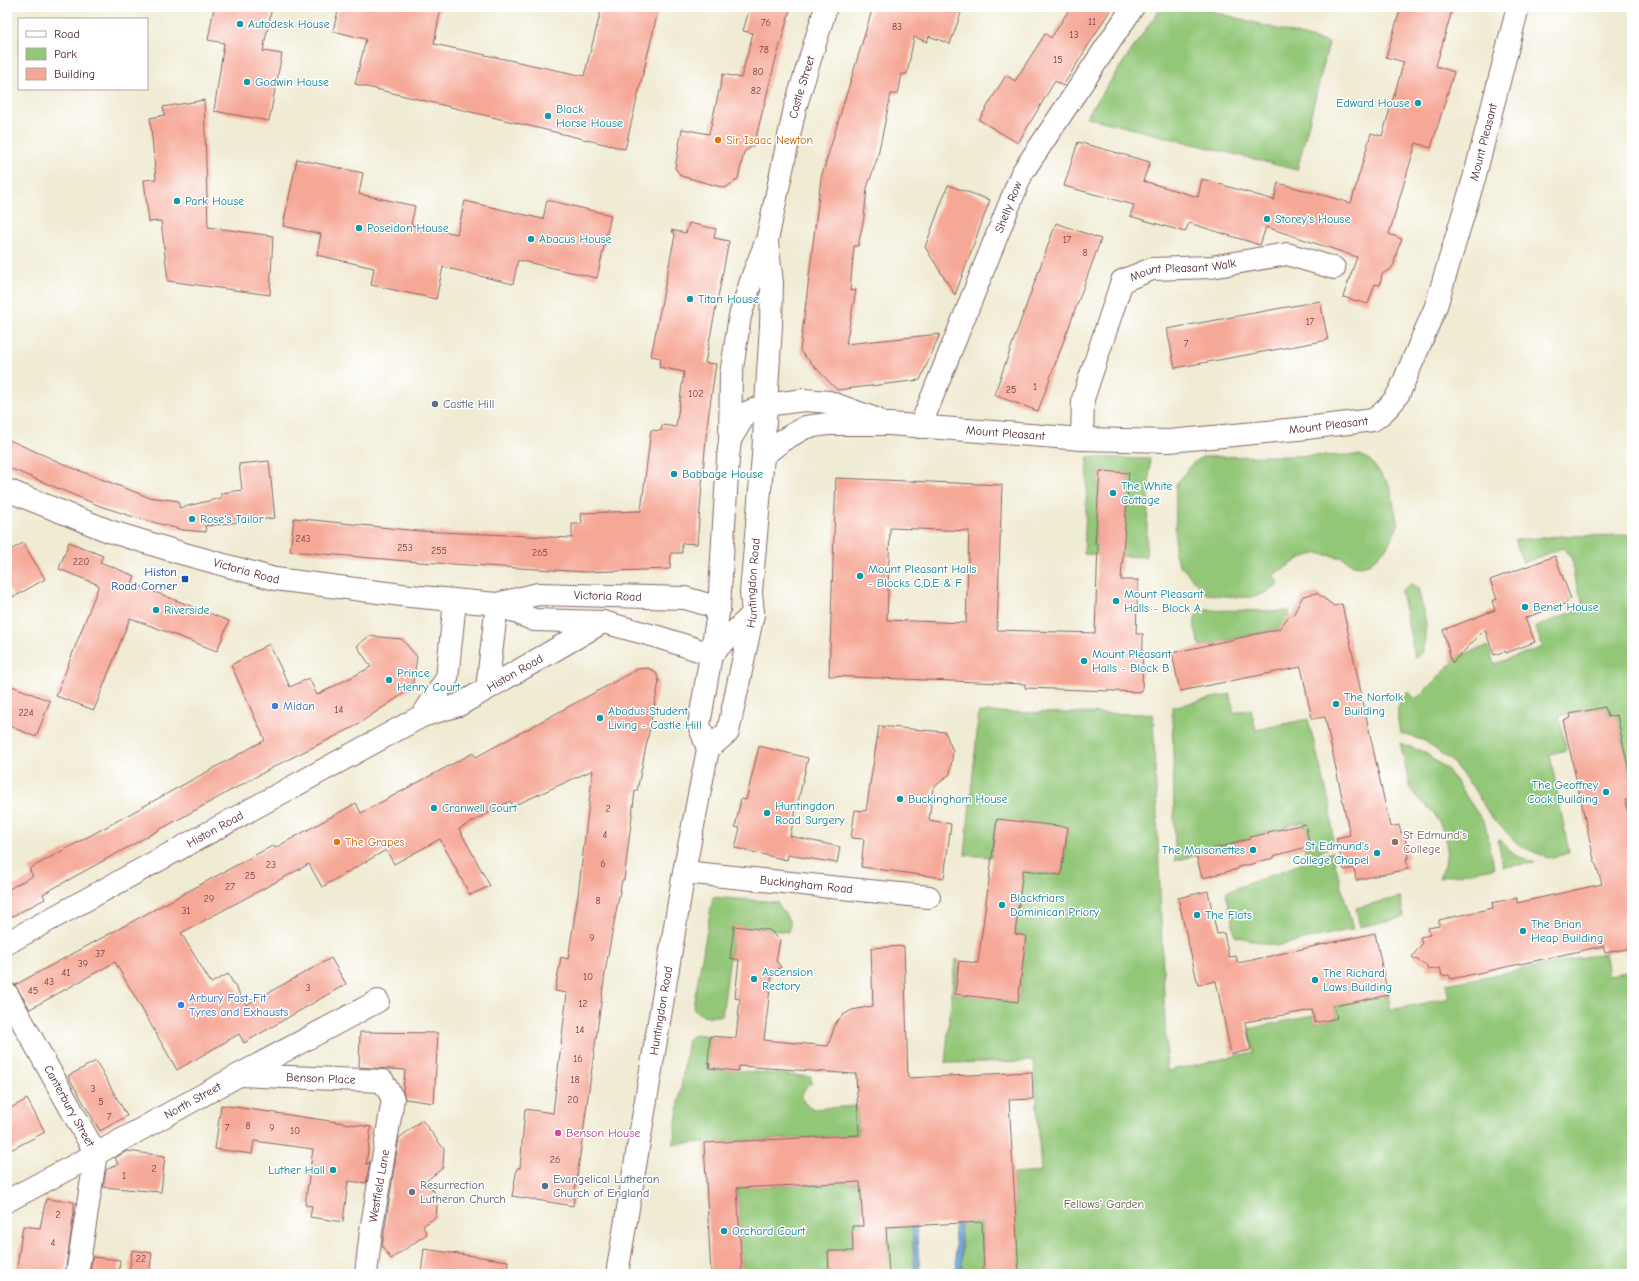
<svg xmlns="http://www.w3.org/2000/svg" width="1639" height="1281" viewBox="0 0 1639 1281" font-family="'Comic Neue',sans-serif">
<style>
.green{fill:#93c778;stroke:#6e7352;fill-rule:evenodd}
.water{fill:#64a3d6;stroke:#576180}
.building{fill:#f6a897;fill-rule:evenodd}
.lines{fill:none;stroke-linecap:round;stroke-linejoin:round}
.minor-casing{stroke:#846666;stroke-width:24}
.tertiary-casing{stroke:#846666;stroke-width:24}
.secondary-casing{stroke:#846666;stroke-width:24}
.primary-casing{stroke:#846666;stroke-width:24}
.minor{stroke:#fff;stroke-width:22}
.tertiary{stroke:#fff;stroke-width:22}
.secondary{stroke:#fff;stroke-width:22}
.primary{stroke:#fff;stroke-width:22}
.culture-dot{fill:#0f9aa8;stroke:#fff;stroke-width:1.5}
.food-dot{fill:#e8710a;stroke:#fff;stroke-width:1.5}
.service-dot{fill:#5c6f8a;stroke:#fff;stroke-width:1.5}
.transit-dot{fill:#1a4fb4;stroke:#fff;stroke-width:1.5}
.shop-dot{fill:#3f7fe0;stroke:#fff;stroke-width:1.5}
.education-dot{fill:#8d6e63;stroke:#fff;stroke-width:1.5}
.hotel-dot{fill:#d1479c;stroke:#fff;stroke-width:1.5}
.worship-dot{fill:#6b7280;stroke:#fff;stroke-width:1.5}
.labels{text-anchor:middle;dominant-baseline:central;stroke-width:3;stroke-linejoin:round;paint-order:stroke}
.number-label{font-size:10px;fill:#754146}
.culture-label{font-size:12px;fill:#0d838f;stroke:#fff;text-anchor:start}
.street-label{font-size:12px;fill:#4a1f2b;stroke:#fff}
.food-label{font-size:12px;fill:#c56008;stroke:#fff;text-anchor:start}
.service-label{font-size:12px;fill:#4e5e75;stroke:#fff;text-anchor:start}
.transit-label{font-size:12px;fill:#164399;stroke:#fff;text-anchor:end}
.shop-label{font-size:12px;fill:#366cbe;stroke:#fff;text-anchor:start}
.education-label{font-size:12px;fill:#785e54;stroke:#fff;text-anchor:start}
.hotel-label{font-size:12px;fill:#b23c85;stroke:#fff;text-anchor:start}
.worship-label{font-size:12px;fill:#5b616d;stroke:#fff;text-anchor:start}
.park-label{font-size:12px;fill:#645a46;stroke:#fff}
</style>
<rect width="100%" height="100%" fill="#fff"/>
<filter id="ink" filterUnits="userSpaceOnUse"><feTurbulence type="fractalNoise" baseFrequency=".025" numOctaves="2"/><feDisplacementMap in="SourceGraphic" scale="8" xChannelSelector="R" yChannelSelector="G"/><feConvolveMatrix kernelMatrix="1 2 1 2 8 2 1 2 1" color-interpolation-filters="sRGB"/></filter>
<filter id="wash" filterUnits="userSpaceOnUse"><feTurbulence type="fractalNoise" baseFrequency=".012" numOctaves="4" result="noise"/><feDisplacementMap in="SourceGraphic" scale="16" xChannelSelector="R" yChannelSelector="G"/><feGaussianBlur stdDeviation="0.9" result="paint"/><feColorMatrix in="noise" values="0 0 0 0 0 0 0 0 0 0 0 0 0 0 0 0 0 1.4 0 .05"/><feComposite in="paint" operator="in"/></filter>
<g filter="url(#wash)">
<rect width="100%" height="100%" fill="#f0ebd3"/>
<g class="green">
<path d="M1161 7H1197L1329 43 1297 170 1086 117Z"/>
<path d="M1360 455 1369 459 1390 486 1398 526 1387 547 1371 563 1362 566 1353 565 1343 558 1317 553 1301 558 1273 575 1279 584C1273 588 1267 593 1260 595 1247 600 1220 595 1206 594L1179 564 1175 554 1176 484 1192 464 1202 457Z"/>
<path d="M1088 457 1150 459 1146 557 1084 554ZM1100 471 1129 473 1123 546 1095 543Z"/>
<path d="M1632 535V786L1617 715 1608 717 1605 707 1559 716 1566 750 1550 754 1569 853 1548 858 1520 846 1491 817 1472 786 1452 762 1425 741 1400 733C1397 713 1394 707 1408 692L1416 699 1460 655 1488 646 1494 664 1543 647 1535 627 1585 607 1574 578 1573 564 1571 558 1563 548 1523 563 1515 540 1561 536Z"/>
<path d="M1411 584 1418 588 1426 623 1424 651 1415 657 1401 591Z"/>
<path d="M1201 610 1289 611 1288 627 1200 646C1197 635 1189 618 1201 610Z"/>
<path d="M1230 694 1234 713 1251 709 1256 730 1308 719 1331 809 1333 846 1307 857 1305 848 1310 846 1304 822 1286 826V828L1250 837V839L1232 842 1233 844 1214 848 1215 850 1175 861 1172 707Z"/>
<path d="M979 712 1153 714 1167 1071 1254 1052 1249 1029 1313 1015 1315 1023 1337 1018 1334 1006 1388 995 1391 1010 1449 998 1446 984 1605 953 1609 975 1632 971V1274H1019L1013 1174 1041 1172 1034 1061 945 1063 955 959 959 961 955 994 1018 1002 1026 936 1015 934 1023 870 1061 875 1068 828 997 819 991 857 965 855Z"/>
<path d="M1400 743 1424 752 1448 770 1485 824 1494 868 1439 878 1445 866 1447 847 1442 828 1434 813 1420 801 1411 790Z"/>
<path d="M1632 799V832L1625 800Z"/>
<path d="M1498 839 1516 855 1535 863 1503 867Z"/>
<path d="M1332 852 1353 929 1276 946 1235 936 1226 892Z"/>
<path d="M713 897 777 902 790 922 789 932 734 926 722 1016C711 1016 699 1018 693 1007Z"/>
<path d="M1400 897 1404 917 1360 927 1356 908Z"/>
<path d="M695 1034 710 1036 708 1063 710 1064V1068L811 1077V1084C798 1092 800 1102 812 1109L857 1106 859 1135 673 1144 688 1039Z"/>
<path d="M860 1182 863 1226 852 1227 853 1251H828L829 1274H742L737 1188Z"/>
<path d="M981 1221 984 1274H962L960 1222Z"/>
<path d="M912 1225 915 1274H889L886 1227Z"/>
</g>
<g class="water">
<path d="M954 1223H960L962 1274H957Z"/>
<path d="M912 1225H916L920 1274H915Z"/>
</g>
<g id="blocks">
<g class="building">
<path d="M214 7H272L263 51 282 54 269 121 214 111 224 43 208 40Z"/>
<path d="M339 7H441L434 44 584 76 602 7H659L625 149 355 84 366 39 333 31Z"/>
<path d="M750 7H791L774 66 754 145 744 152 738 179 725 188 681 176 675 168 682 129 709 134 723 74 741 78 753 33 743 31Z"/>
<path d="M873 7H946L961 13 950 44 929 36 927 42 914 37 907 74H902L898 94H891L877 159 867 188 864 217 858 246H854L850 291 856 290 846 344 940 334 920 380 837 390 800 351 821 178Z"/>
<path d="M1071 7H1112L1063 86 1055 81 1018 143 979 120 1006 75 1015 81 1045 34 1051 38Z"/>
<path d="M1401 7H1453L1436 66 1454 72 1431 148 1416 143 1389 234 1402 239 1397 251 1394 264 1391 269 1382 274 1380 285 1375 284 1368 304 1343 297 1357 257 1266 227 1260 245 1189 223 1185 232 1130 216 1134 205 1064 186 1078 142 1150 162 1143 181 1198 197 1202 179 1274 200 1278 183 1351 203 1371 133 1382 136 1404 62 1386 57Z"/>
<path d="M204 100 208 227 273 236 270 295 168 281 161 221 149 222 144 180 156 179 150 118 165 115 163 107Z"/>
<path d="M297 159 363 173 359 194 415 206 411 225 457 234 465 201 543 219 547 200 611 215 597 278 518 260 513 284 443 267 436 299 371 285 374 268 317 255 321 234 283 226Z"/>
<path d="M948 185 990 200 955 295 925 247Z"/>
<path d="M689 223 716 229 714 238 729 241 705 363 716 364 707 426 697 544 682 543V553H671L670 569 586 572 418 562 290 551 294 518 418 531 572 538V524H582L581 513 641 511 651 430 661 431 662 425 676 427 684 372 659 367 661 358 651 356 675 235 671 230 686 233Z"/>
<path d="M1056 223 1101 239 1038 411 994 395Z"/>
<path d="M1320 301 1328 340 1175 368 1167 329Z"/>
<path d="M7 439 75 469 148 497 179 501V508L221 498V493L242 490 239 464 269 461 275 518 205 526 206 532 183 530 134 517 100 506 7 467Z"/>
<path d="M1100 471 1129 473 1121 580H1138L1136 634H1143L1142 692 1025 688V684L829 676 836 478 1002 485 997 630 1095 633 1098 544H1095ZM890 528 969 531 966 623 887 620Z"/>
<path d="M69 542 103 556 100 562 135 576 132 583 229 621 217 651 130 618 94 710 56 696 99 585 59 569Z"/>
<path d="M23 543 45 579 14 597 7 586V552Z"/>
<path d="M1555 556 1571 599 1566 601 1567 603 1525 618 1535 642 1506 653 1505 651 1494 655 1485 630 1452 663 1443 630 1495 610 1492 601 1497 599 1490 580Z"/>
<path d="M1317 593 1334 606 1342 604 1390 827 1399 825 1401 833 1404 832 1409 858H1406L1408 869 1356 880 1354 868 1344 870 1336 838 1350 835 1325 717 1312 719 1301 667 1180 691 1172 653 1279 629 1289 616 1293 615 1303 596Z"/>
<path d="M369 636 402 639 417 657 412 688 352 728 279 764 43 894 45 899 7 919V890L33 876 29 869 265 740 231 665 269 644 290 687 309 678 317 695 371 667 357 646Z"/>
<path d="M648 668 656 672 659 682 637 791H635L624 880H622L606 966 573 1206 512 1196 517 1168H520L525 1109 553 1113 567 993 555 991 561 957 568 959 578 895 593 770 513 806 510 801 459 829 490 886 470 895 440 839 394 864 386 850 322 887 309 864 181 933 211 983 228 974 246 1005 331 958 346 984 244 1043 239 1034 177 1070 115 962 30 1009 15 985 244 861 274 845 275 848 356 803 361 813 473 753 476 757 638 669Z"/>
<path d="M7 684 50 701 36 737 7 725Z"/>
<path d="M1605 707 1608 717 1617 715 1632 786V799L1625 800 1632 832V948L1605 953 1603 946 1451 979 1449 975 1442 976 1440 968 1428 970 1426 965 1412 957 1422 944 1420 937 1430 935 1428 928 1439 926V920L1493 908 1492 903 1506 900 1517 898V903L1602 884 1593 855 1563 720 1571 718 1570 714Z"/>
<path d="M879 726 945 732 953 751 950 774 933 788 929 820 951 824 944 878 861 867 864 839 851 838 855 810 866 811Z"/>
<path d="M759 746 808 758 790 836 840 847 837 863 788 855 787 860 735 848 740 828 735 827 741 799 746 800Z"/>
<path d="M997 819 1068 827 1061 875 1023 870 1015 934 1026 936 1018 1002 955 994 959 961 978 963Z"/>
<path d="M1305 824 1310 846 1274 856V858L1256 862V863L1238 867V869L1202 878 1196 854 1215 850 1214 848 1233 844 1232 843 1250 839V837L1269 833 1268 832Z"/>
<path d="M1208 891 1217 934 1224 933 1229 957 1236 956 1238 963 1375 933 1388 995 1334 1006 1337 1018 1315 1023 1312 1010 1245 1022 1251 1050 1231 1054 1216 981 1198 985 1178 898Z"/>
<path d="M734 926 770 930 780 940 776 961 781 967 772 972 764 1040 828 1046 836 1022 843 1015 852 1010 873 1006 871 948 904 946 908 1078 1032 1072 1033 1099 1009 1100 1019 1274H984L982 1222 886 1227 889 1274H829L828 1251H853L852 1226H863L860 1182 737 1188 742 1274H711L704 1143 859 1135 856 1074 739 1066 738 1071 709 1068 710 1064 708 1063 710 1036 736 1038 740 999 735 998 739 960 730 958Z"/>
<path d="M360 1032 438 1033 434 1103 405 1099 403 1091 405 1070 359 1067Z"/>
<path d="M96 1061 127 1116 100 1131 68 1076Z"/>
<path d="M27 1099 45 1132 7 1152V1110Z"/>
<path d="M221 1105 371 1127 366 1165 370 1161 366 1183 348 1181 343 1222 310 1217 312 1206 305 1205 313 1149 254 1141 252 1154 215 1149Z"/>
<path d="M422 1120 444 1149 443 1168 426 1181 438 1197 436 1217 423 1226 427 1234 391 1259 382 1246 399 1138Z"/>
<path d="M127 1151 165 1156 161 1192 103 1187 106 1170 118 1164 115 1158Z"/>
<path d="M46 1199 74 1202V1212L65 1274H16L23 1226 40 1228Z"/>
<path d="M424 1249 508 1261 507 1274H421Z"/>
<path d="M132 1250 152 1253 149 1274H129Z"/>
<path d="M92 1257 120 1260 119 1274H90Z"/>
</g>
</g>
</g>
<g filter="url(#ink)">
<use href="#blocks" fill-opacity="0" stroke="#846666" stroke-width="1"/>
<g class="lines">
<g class="minor-casing">
<g id="minor">
<path id="s1" d="M1082 439 1083 399 1122 281 1152 269 1211 267 1287 254 1334 268"/>
<path id="s2" d="M684 872 929 897"/>
<path id="s3" d="M7 994 96 1154 77 1274"/>
<path id="s4" d="M240 1075 383 1081 393 1099 371 1231 366 1274"/>
<path id="s5" d="M7 1201 96 1154 239 1075 378 1001"/>
</g>
</g>
<g class="tertiary-casing">
<g id="tertiary">
<path d="M766 405 771 326 772 283 767 243"/>
<path id="s6" d="M730 440 731 375 740 316 753 275 767 240 795 108 826 7"/>
</g>
</g>
<g class="secondary-casing">
<g id="secondary">
<path d="M487 688 497 604"/>
<path d="M422 716 447 678 455 601"/>
<path id="s7" d="M7 943 422 716 459 705 603 622"/>
</g>
</g>
<g class="primary-casing">
<g id="primary">
<path id="s8" d="M920 427 1022 173 1133 7"/>
<path id="s9" d="M763 456 783 440 806 427 828 424H890L1082 439 1169 441 1298 429 1373 420C1385 412 1392 405 1399 393L1436 306 1475 175 1518 7"/>
<path id="s10" d="M7 490 109 531 181 553 275 579 410 596 497 604 534 620 603 622 658 637 711 654"/>
<path id="s11" d="M497 604 538 594 685 598 719 608"/>
<path d="M711 654 753 614"/>
<path id="s12" d="M708 749 728 732 753 614 751 592 763 456 766 405"/>
<path id="s13" d="M617 1274 684 872 708 749 699 725 719 608 728 458 730 440 746 413 766 405 804 400 829 402 876 419"/>
</g>
</g>
<use href="#minor" class="minor"/>
<use href="#tertiary" class="tertiary"/>
<use href="#secondary" class="secondary"/>
<use href="#primary" class="primary"/>
</g>
</g>
<g class="culture-dot">
<circle cx="240" cy="24" r="4"/>
<circle cx="247" cy="82" r="4"/>
<circle cx="1418" cy="103" r="4"/>
<circle cx="548" cy="116" r="4"/>
<circle cx="177" cy="201" r="4"/>
<circle cx="1267" cy="219" r="4"/>
<circle cx="359" cy="228" r="4"/>
<circle cx="531" cy="239" r="4"/>
<circle cx="690" cy="299" r="4"/>
<circle cx="674" cy="474" r="4"/>
<circle cx="1113" cy="493" r="4"/>
<circle cx="192" cy="519" r="4"/>
<circle cx="860" cy="576" r="4"/>
<circle cx="1116" cy="601" r="4"/>
<circle cx="1525" cy="607" r="4"/>
<circle cx="156" cy="610" r="4"/>
<circle cx="1084" cy="661" r="4"/>
<circle cx="389" cy="680" r="4"/>
<circle cx="1336" cy="704" r="4"/>
<circle cx="600" cy="718" r="4"/>
<circle cx="1606" cy="792" r="4"/>
<circle cx="900" cy="799" r="4"/>
<circle cx="434" cy="808" r="4"/>
<circle cx="767" cy="813" r="4"/>
<circle cx="1253" cy="850" r="4"/>
<circle cx="1377" cy="853" r="4"/>
<circle cx="1002" cy="905" r="4"/>
<circle cx="1197" cy="915" r="4"/>
<circle cx="1523" cy="931" r="4"/>
<circle cx="754" cy="979" r="4"/>
<circle cx="1315" cy="980" r="4"/>
<circle cx="333" cy="1170" r="4"/>
<circle cx="724" cy="1231" r="4"/>
</g>
<g class="food-dot">
<circle cx="718" cy="140" r="4"/>
<circle cx="337" cy="842" r="4"/>
</g>
<g class="service-dot">
<circle cx="435" cy="404" r="4"/>
<circle cx="545" cy="1186" r="4"/>
</g>
<rect class="transit-dot" x="181" y="575" width="8" height="8" rx="2"/>
<g class="shop-dot">
<circle cx="275" cy="706" r="4"/>
<circle cx="181" cy="1005" r="4"/>
</g>
<circle class="education-dot" cx="1395" cy="842" r="4"/>
<circle class="hotel-dot" cx="558" cy="1133" r="4"/>
<circle class="worship-dot" cx="412" cy="1192" r="4"/>
<g class="labels">
<g class="number-label">
<text x="1092" y="22">11</text>
<text x="766" y="23">76</text>
<text x="897" y="27">83</text>
<text x="1074" y="35">13</text>
<text x="764" y="50">78</text>
<text x="1058" y="60">15</text>
<text x="758" y="72">80</text>
<text x="756" y="91">82</text>
<text x="1067" y="240">17</text>
<text x="1085" y="253">8</text>
<text x="1310" y="322">17</text>
<text x="1186" y="344">7</text>
<text x="1035" y="387">1</text>
<text x="1011" y="390">25</text>
<text x="696" y="394">102</text>
<text x="303" y="539">243</text>
<text x="405" y="548">253</text>
<text x="439" y="551">255</text>
<text x="540" y="553">265</text>
<text x="81" y="562">220</text>
<text x="339" y="710">14</text>
<text x="26" y="713">224</text>
<text x="608" y="809">2</text>
<text x="605" y="835">4</text>
<text x="603" y="864">6</text>
<text x="271" y="865">23</text>
<text x="250" y="876">25</text>
<text x="230" y="887">27</text>
<text x="209" y="899">29</text>
<text x="598" y="901">8</text>
<text x="186" y="911">31</text>
<text x="592" y="938">9</text>
<text x="100" y="954">37</text>
<text x="83" y="964">39</text>
<text x="66" y="973">41</text>
<text x="588" y="977">10</text>
<text x="49" y="982">43</text>
<text x="308" y="988">3</text>
<text x="33" y="991">45</text>
<text x="583" y="1004">12</text>
<text x="580" y="1030">14</text>
<text x="578" y="1059">16</text>
<text x="575" y="1080">18</text>
<text x="93" y="1089">3</text>
<text x="573" y="1100">20</text>
<text x="101" y="1102">5</text>
<text x="109" y="1117">7</text>
<text x="248" y="1126">8</text>
<text x="227" y="1128">7</text>
<text x="272" y="1128">9</text>
<text x="295" y="1131">10</text>
<text x="555" y="1160">26</text>
<text x="154" y="1169">2</text>
<text x="124" y="1176">1</text>
<text x="58" y="1215">2</text>
<text x="53" y="1243">4</text>
<text x="141" y="1259">22</text>
</g>
<g class="culture-label">
<text x="248" y="24">Autodesk House</text>
<text x="255" y="82">Godwin House</text>
<text x="1410" y="103" text-anchor="end">Edward House</text>
<text x="556" y="109">Black<tspan x="556" dy="14">Horse House</tspan></text>
<text x="185" y="201">Park House</text>
<text x="1275" y="219">Storey's House</text>
<text x="367" y="228">Poseidon House</text>
<text x="539" y="239">Abacus House</text>
<text x="698" y="299">Titan House</text>
<text x="682" y="474">Babbage House</text>
<text x="1121" y="486">The White<tspan x="1121" dy="14">Cottage</tspan></text>
<text x="200" y="519">Rose's Tailor</text>
<text x="868" y="569">Mount Pleasant Halls<tspan x="868" dy="14">- Blocks C,D,E &amp; F</tspan></text>
<text x="1124" y="594">Mount Pleasant<tspan x="1124" dy="14">Halls - Block A</tspan></text>
<text x="1533" y="607">Benet House</text>
<text x="164" y="610">Riverside</text>
<text x="1092" y="654">Mount Pleasant<tspan x="1092" dy="14">Halls - Block B</tspan></text>
<text x="397" y="673">Prince<tspan x="397" dy="14">Henry Court</tspan></text>
<text x="1344" y="697">The Norfolk<tspan x="1344" dy="14">Building</tspan></text>
<text x="608" y="711">Abodus Student<tspan x="608" dy="14">Living - Castle Hill</tspan></text>
<text x="1598" y="785" text-anchor="end">The Geoffrey<tspan x="1598" dy="14">Cook Building</tspan></text>
<text x="908" y="799">Buckingham House</text>
<text x="775" y="806">Huntingdon<tspan x="775" dy="14">Road Surgery</tspan></text>
<text x="442" y="808">Cranwell Court</text>
<text x="1369" y="846" text-anchor="end">St Edmund's<tspan x="1369" dy="14">College Chapel</tspan></text>
<text x="1245" y="850" text-anchor="end">The Maisonettes</text>
<text x="1010" y="898">Blackfriars<tspan x="1010" dy="14">Dominican Priory</tspan></text>
<text x="1205" y="915">The Flats</text>
<text x="1531" y="924">The Brian<tspan x="1531" dy="14">Heap Building</tspan></text>
<text x="762" y="972">Ascension<tspan x="762" dy="14">Rectory</tspan></text>
<text x="1323" y="973">The Richard<tspan x="1323" dy="14">Laws Building</tspan></text>
<text x="325" y="1170" text-anchor="end">Luther Hall</text>
<text x="732" y="1231">Orchard Court</text>
</g>
<g class="street-label">
<text stroke="none"><textPath href="#s6" startOffset="362">Castle Street</textPath></text>
<text stroke="none"><textPath href="#s9" startOffset="924">Mount Pleasant</textPath></text>
<text stroke="none"><textPath href="#s8" startOffset="237">Shelly Row</textPath></text>
<text stroke="none"><textPath href="#s1" startOffset="227">Mount Pleasant Walk</textPath></text>
<text stroke="none"><textPath href="#s9" startOffset="576">Mount Pleasant</textPath></text>
<text stroke="none"><textPath href="#s9" startOffset="252">Mount Pleasant</textPath></text>
<text stroke="none"><textPath href="#s10" startOffset="253">Victoria Road</textPath></text>
<text stroke="none"><textPath href="#s12" startOffset="178">Huntingdon Road</textPath></text>
<text stroke="none"><textPath href="#s11" startOffset="112">Victoria Road</textPath></text>
<text stroke="none"><textPath href="#s7" startOffset="576">Histon Road</textPath></text>
<text stroke="none"><textPath href="#s7" startOffset="237">Histon Road</textPath></text>
<text stroke="none"><textPath href="#s2" startOffset="123">Buckingham Road</textPath></text>
<text stroke="none"><textPath href="#s13" startOffset="267">Huntingdon Road</textPath></text>
<text stroke="none"><textPath href="#s4" startOffset="81">Benson Place</textPath></text>
<text stroke="none"><textPath href="#s5" startOffset="211">North Street</textPath></text>
<text stroke="none"><textPath href="#s3" startOffset="128">Canterbury Street</textPath></text>
<text transform="translate(379 1186) rotate(-80)">Westfield Lane</text>
</g>
<g class="food-label">
<text x="726" y="140">Sir Isaac Newton</text>
<text x="345" y="842">The Grapes</text>
</g>
<g class="service-label">
<text x="443" y="404">Castle Hill</text>
<text x="553" y="1179">Evangelical Lutheran<tspan x="553" dy="14">Church of England</tspan></text>
</g>
<g class="transit-label">
<text x="177" y="572">Histon<tspan x="177" dy="14">Road Corner</tspan></text>
</g>
<g class="shop-label">
<text x="283" y="706">Midan</text>
<text x="189" y="998">Arbury Fast-Fit<tspan x="189" dy="14">Tyres and Exhausts</tspan></text>
</g>
<g class="education-label">
<text x="1403" y="835">St Edmund's<tspan x="1403" dy="14">College</tspan></text>
</g>
<g class="hotel-label">
<text x="566" y="1133">Benson House</text>
</g>
<g class="worship-label">
<text x="420" y="1185">Resurrection<tspan x="420" dy="14">Lutheran Church</tspan></text>
</g>
<g class="park-label">
<text x="1104" y="1204">Fellows' Garden</text>
</g>
</g>
<rect width="1639" height="1281" fill="none" stroke="#fff" stroke-width="24"/>
<rect x="18" y="18" width="130" height="72" fill="#ffffff" stroke="#b7a5aa"/>
<rect x="26" y="31" width="20" height="6" fill="#ffffff" stroke="#b7a5aa"/>
<text x="54" y="38" font-size="12" fill="#4a1f2b">Road</text>
<rect x="26" y="48" width="20" height="12" fill="#93c778" stroke="#b7a5aa"/>
<text x="54" y="58" font-size="12" fill="#4a1f2b">Park</text>
<rect x="26" y="68" width="20" height="12" fill="#f6a897" stroke="#b7a5aa"/>
<text x="54" y="78" font-size="12" fill="#4a1f2b">Building</text>
</svg>
